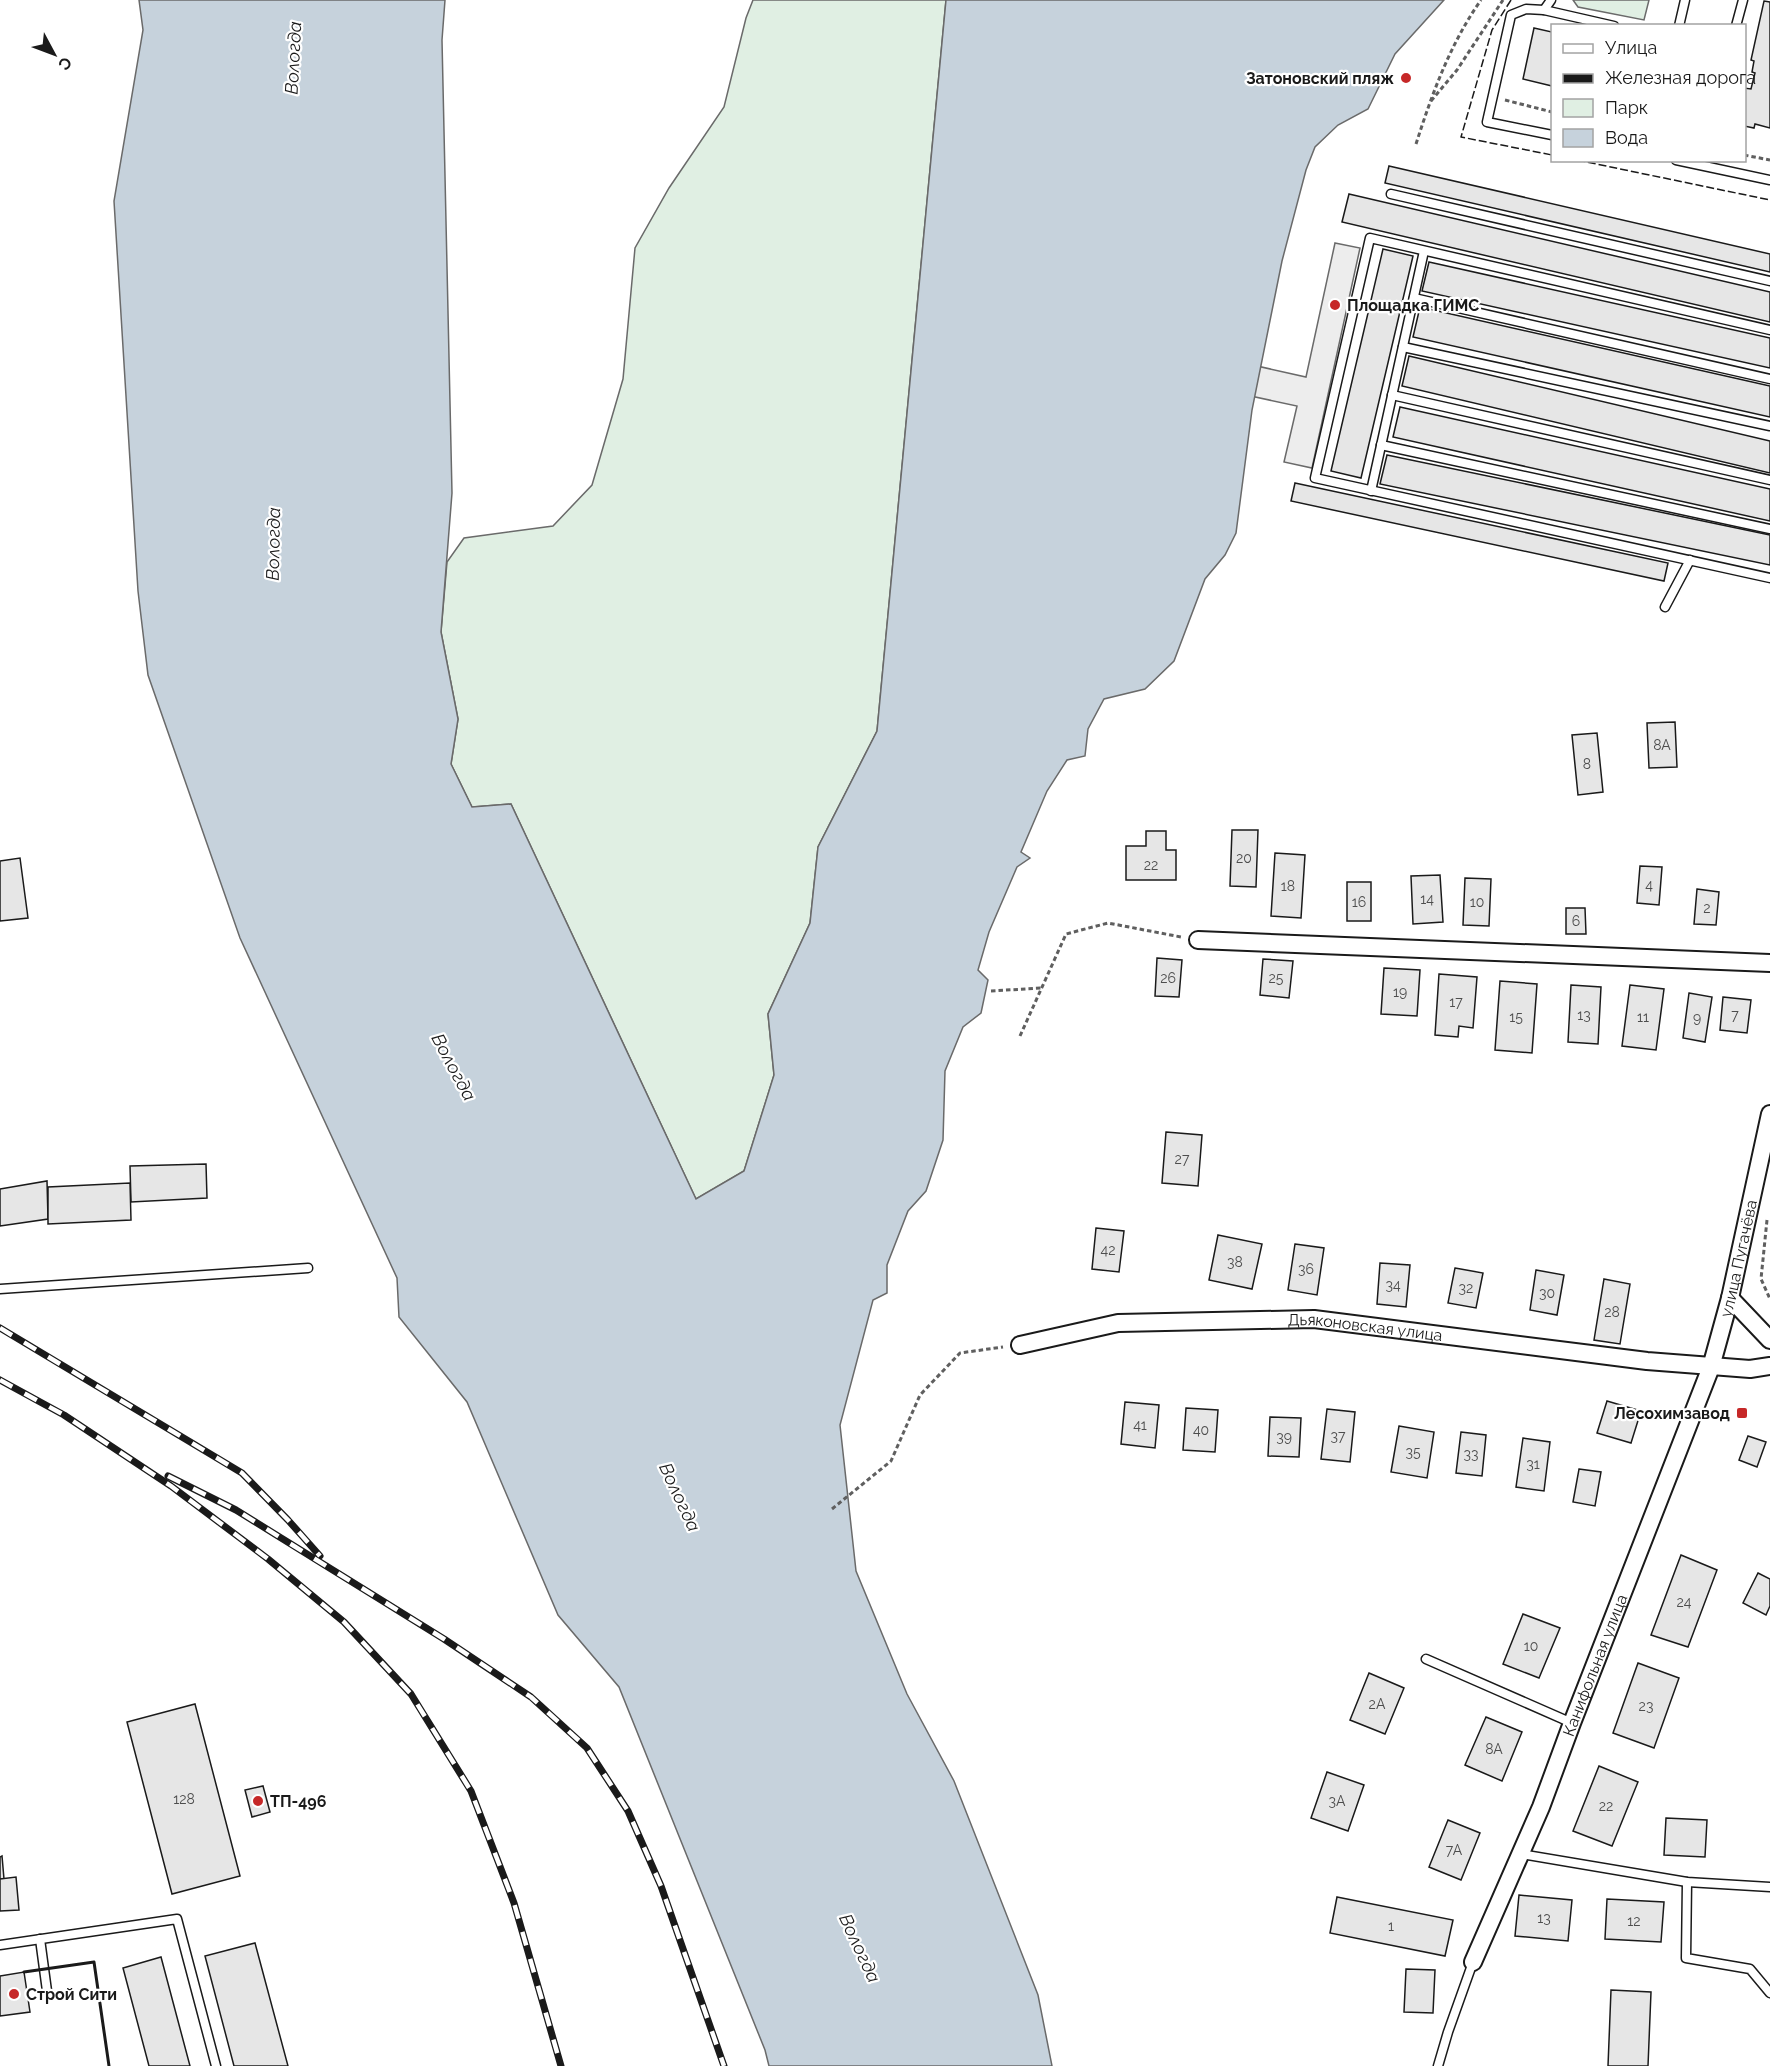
<svg xmlns="http://www.w3.org/2000/svg" width="1770" height="2066" viewBox="0 0 1770 2066" font-family="Raleway,sans-serif">
<style>
.green{fill:#e0efe3;stroke:#6a6a6a;stroke-width:1.5}
.parking{fill:#ededed;stroke:#6a6a6a;stroke-width:1.5}
.water{fill:#c6d2dc;stroke:#6a6a6a;stroke-width:1.5}
.building{fill:#e6e6e6;stroke:#1a1a1a;stroke-width:1.5}
.lines{fill:none;stroke-linecap:round;stroke-linejoin:round}
.lane-casing{stroke:#1a1a1a;stroke-width:11}
.street-casing{stroke:#1a1a1a;stroke-width:20}
.path{stroke:#5f5f5f;stroke-width:3;stroke-dasharray:4.5 3;stroke-linecap:butt}
.lane{stroke:#fff;stroke-width:8}
.street{stroke:#fff;stroke-width:16}
.rail-casing{stroke:#1a1a1a;stroke-width:7}
.rail{stroke:#fff;stroke-width:4.5;stroke-dasharray:14;stroke-linecap:butt}
.fence{stroke:#1a1a1a;stroke-width:1.5;stroke-dasharray:8 3;stroke-linecap:butt}
.wall{stroke:#1a1a1a;stroke-width:3}
.poi-dot{fill:#c62828;stroke:#fff;stroke-width:2}
.labels{text-anchor:middle;dominant-baseline:central;stroke-width:4.5;stroke-linejoin:round;paint-order:stroke}
.number-label{font-size:14px;fill:#4d4d4d}
.poi-label{font-size:16px;font-weight:bold;fill:#1a1a1a;stroke:#fff;text-anchor:start}
.street-label{font-size:16px;fill:#1a1a1a;stroke:#fff}
.water-label{font-size:18px;font-style:italic;fill:#1a1a1a;stroke:#fff}
</style>
<rect width="100%" height="100%" fill="#fff"/>
<g class="green">
<path d="M753 0H946L877 731 818 847 810 923 768 1014 774 1075 744 1171 696 1199 511 804 472 807 451 764 458 719 441 632 447 562 464 538 553 526 592 485 623 379 635 248 669 188 724 107 746 18Z"/>
<path d="M1573 0H1649L1644 20 1578 7Z"/>
</g>
<path class="parking" d="M1335 243 1360 248 1312 468 1284 462 1297 406 1232 392 1239 362 1306 377Z"/>
<path class="water" d="M139 0H445L442 40 452 493 441 632 458 719 451 764 472 807 511 804 696 1199 744 1171 774 1075 768 1014 810 923 818 847 877 731 946 0H1444L1395 54 1368 109 1338 125 1315 147 1306 170 1282 261 1252 410 1236 533 1225 555 1205 579 1174 661 1145 689 1104 699 1088 729 1085 756 1067 760 1047 791 1021 852 1030 858 1017 867 989 932 978 970 988 980 981 1013 963 1027 945 1071 943 1140 926 1191 908 1211 887 1265V1293L873 1300 840 1425 856 1571 907 1694 954 1781 1038 1995 1052 2066H769L765 2050 619 1687 558 1615 467 1402 399 1317 397 1278 240 938 148 675 138 591 114 201 143 30Z"/>
<g class="building">
<path d="M1764 1 1770 2V128L1755 124 1754 128 1744 126V88L1751 89 1755 73 1752 72 1754 61 1751 60Z"/>
<path d="M1534 28 1552 32V86L1523 79Z"/>
<path d="M1389 166 1770 254V272L1385 183Z"/>
<path d="M1349 194 1770 292V322L1342 222Z"/>
<path d="M1383 249 1413 256 1361 478 1331 471Z"/>
<path d="M1429 262 1770 338V368L1422 291Z"/>
<path d="M1420 307 1770 386V417L1413 337Z"/>
<path d="M1409 356 1770 441V473L1402 386Z"/>
<path d="M1400 407 1770 489V521L1393 437Z"/>
<path d="M1387 455 1770 535V565L1380 484Z"/>
<path d="M1295 483 1668 563 1664 581 1291 501Z"/>
<path d="M1675 722 1677 767 1649 768 1647 723Z"/>
<path d="M1597 733 1603 792 1578 795 1572 735Z"/>
<path d="M1232 830H1258L1256 887 1230 886Z"/>
<path d="M1146 831H1166V850H1176V880H1126V846H1146Z"/>
<path d="M1275 853 1305 855 1301 918 1271 916Z"/>
<path d="M20 858 28 918 0 921V861Z"/>
<path d="M1640 866 1662 867 1659 905 1637 903Z"/>
<path d="M1440 875 1443 922 1413 924 1411 876Z"/>
<path d="M1465 878 1491 879 1489 926 1463 925Z"/>
<rect x="1347" y="882" width="24" height="39"/>
<path d="M1697 889 1719 892 1716 925 1694 924Z"/>
<path d="M1566 908H1585L1586 934H1566Z"/>
<path d="M1157 958 1182 960 1179 997 1155 996Z"/>
<path d="M1263 959 1293 961 1289 998 1260 995Z"/>
<path d="M1384 968 1420 970 1417 1016 1381 1014Z"/>
<path d="M1439 974 1477 977 1473 1028 1459 1026 1458 1037 1435 1035Z"/>
<path d="M1500 981 1537 984 1532 1053 1495 1050Z"/>
<path d="M1571 985 1601 987 1598 1044 1568 1042Z"/>
<path d="M1630 985 1664 989 1656 1050 1622 1046Z"/>
<path d="M1689 993 1712 997 1705 1042 1683 1038Z"/>
<path d="M1723 997 1751 1000 1747 1033 1720 1030Z"/>
<path d="M1166 1132 1202 1135 1198 1186 1162 1183Z"/>
<path d="M206 1164 207 1198 131 1202 130 1166Z"/>
<path d="M47 1181 48 1219 0 1226V1189Z"/>
<path d="M130 1183 131 1220 48 1224V1187Z"/>
<path d="M1096 1228 1124 1231 1119 1272 1092 1269Z"/>
<path d="M1218 1235 1262 1244 1252 1289 1209 1280Z"/>
<path d="M1295 1244 1324 1248 1317 1295 1288 1290Z"/>
<path d="M1380 1263 1410 1265 1406 1307 1377 1304Z"/>
<path d="M1455 1268 1483 1273 1476 1308 1448 1303Z"/>
<path d="M1536 1270 1564 1275 1557 1315 1530 1310Z"/>
<path d="M1604 1279 1630 1284 1620 1344 1594 1340Z"/>
<path d="M1607 1401 1641 1411 1631 1443 1597 1433Z"/>
<path d="M1125 1402 1159 1405 1155 1448 1121 1444Z"/>
<path d="M1186 1408 1218 1410 1215 1452 1183 1450Z"/>
<path d="M1327 1409 1355 1412 1350 1462 1321 1459Z"/>
<path d="M1270 1417 1301 1418 1299 1457 1268 1456Z"/>
<path d="M1399 1426 1434 1432 1427 1478 1391 1472Z"/>
<path d="M1461 1432 1486 1435 1482 1476 1456 1473Z"/>
<path d="M1748 1436 1766 1442 1757 1467 1739 1460Z"/>
<path d="M1523 1438 1550 1442 1544 1491 1516 1487Z"/>
<path d="M1579 1469 1601 1472 1595 1506 1573 1502Z"/>
<path d="M1681 1555 1717 1570 1688 1647 1651 1635Z"/>
<path d="M1758 1573 1770 1579V1606L1766 1615 1743 1603Z"/>
<path d="M1523 1614 1560 1628 1539 1678 1503 1664Z"/>
<path d="M1638 1663 1679 1678 1654 1748 1613 1733Z"/>
<path d="M1369 1673 1404 1688 1385 1734 1350 1720Z"/>
<path d="M195 1704 240 1876 172 1894 127 1722Z"/>
<path d="M1486 1717 1522 1732 1502 1781 1465 1765Z"/>
<path d="M1599 1766 1638 1782 1612 1846 1573 1831Z"/>
<path d="M1327 1772 1364 1785 1348 1831 1311 1818Z"/>
<path d="M263 1786 270 1812 252 1817 245 1790Z"/>
<path d="M1666 1818 1707 1820 1705 1857 1664 1855Z"/>
<path d="M1448 1820 1480 1833 1461 1880 1429 1867Z"/>
<path d="M2 1856 4 1879H0V1857Z"/>
<path d="M16 1877 19 1910 0 1911V1879Z"/>
<path d="M1519 1895 1572 1900 1568 1941 1515 1936Z"/>
<path d="M1337 1897 1453 1920 1445 1956 1330 1933Z"/>
<path d="M1607 1899 1664 1902 1661 1942 1605 1939Z"/>
<path d="M255 1943 288 2066H234L205 1956Z"/>
<path d="M161 1957 190 2066H149L123 1968Z"/>
<path d="M1406 1969 1435 1970 1433 2013 1404 2012Z"/>
<path d="M24 1972 30 2012 0 2016V1976Z"/>
<path d="M1611 1990 1651 1992 1648 2066H1608Z"/>
</g>
<g class="lines">
<g class="lane-casing">
<g id="lane">
<path d="M1551 0 1544 10 1614 26"/>
<path d="M1544 10 1526 9 1511 15 1487 122 1552 135"/>
<path d="M1679 26 1685 0"/>
<path d="M1736 26 1743 0"/>
<path d="M1676 160 1770 180"/>
<path d="M1391 194 1770 281"/>
<path d="M1414 298 1770 379"/>
<path d="M1770 330 1370 238 1315 478 1770 578"/>
<path d="M1403 347 1770 426"/>
<path d="M1392 395 1770 480"/>
<path d="M1381 445 1770 529"/>
<path d="M1371 491 1424 251"/>
<path d="M1665 607 1690 560"/>
<path d="M0 1289 308 1268"/>
<path d="M1426 1659 1572 1723"/>
<path d="M1521 1854 1687 1882 1770 1887"/>
<path d="M1687 1882 1686 1958 1750 1969 1770 1993"/>
<path d="M40 1939 47 1991"/>
<path d="M0 1945 177 1919 216 2066"/>
<path d="M1438 2066 1448 2032 1473 1962"/>
</g>
</g>
<g class="street-casing">
<g id="street">
<path d="M1198 940 1770 963"/>
<path d="M1730 1298 1770 1340"/>
<path id="s1" d="M1020 1345 1118 1323 1314 1319 1647 1361 1750 1369 1770 1366"/>
<path id="s2" d="M1473 1962 1541 1807 1572 1723 1711 1367 1730 1298 1770 1114"/>
</g>
</g>
<g class="path">
<path d="M1505 100 1552 112"/>
<path d="M1431 101 1457 70 1503 0"/>
<path d="M1416 144C1432 94 1450 44 1481 0"/>
<path d="M1744 155 1770 160"/>
<path d="M991 991 1042 988"/>
<path d="M1020 1036 1066 934 1108 923 1181 937"/>
<path d="M1767 1220 1761 1279 1770 1299"/>
<path d="M832 1509 891 1461 920 1395 960 1353 1003 1347"/>
</g>
<use href="#lane" class="lane"/>
<use href="#street" class="street"/>
<g class="rail-casing">
<g id="rail">
<path d="M0 1328 242 1473 288 1520 320 1556"/>
<path d="M0 1380 64 1415 171 1486 268 1559 344 1622 411 1694 471 1791 514 1903 561 2066"/>
<path d="M168 1476 236 1510 444 1639 531 1697 587 1748 628 1811 661 1886 724 2066"/>
</g>
</g>
<use href="#rail" class="rail"/>
<g class="fence">
<path d="M1511 0 1492 30 1461 137 1552 155"/>
<path d="M1577 160 1770 200"/>
</g>
<path class="wall" d="M24 1972 94 1962 109 2066"/>
</g>
<g class="poi-dot">
<circle cx="1406" cy="78" r="6"/>
<circle cx="1335" cy="305" r="6"/>
<rect x="1736" y="1407" width="12" height="12" rx="3"/>
<circle cx="258" cy="1801" r="6"/>
<circle cx="14" cy="1994" r="6"/>
</g>
<g class="labels">
<g class="number-label">
<text x="1662" y="745">8А</text>
<text x="1587" y="764">8</text>
<text x="1244" y="858">20</text>
<text x="1151" y="865">22</text>
<text x="1649" y="885">4</text>
<text x="1288" y="886">18</text>
<text x="1427" y="899">14</text>
<text x="1359" y="902">16</text>
<text x="1477" y="902">10</text>
<text x="1707" y="908">2</text>
<text x="1576" y="921">6</text>
<text x="1168" y="978">26</text>
<text x="1276" y="978">25</text>
<text x="1400" y="992">19</text>
<text x="1456" y="1002">17</text>
<text x="1584" y="1015">13</text>
<text x="1735" y="1015">7</text>
<text x="1516" y="1017">15</text>
<text x="1643" y="1017">11</text>
<text x="1697" y="1018">9</text>
<text x="1182" y="1159">27</text>
<text x="1108" y="1250">42</text>
<text x="1235" y="1262">38</text>
<text x="1306" y="1269">36</text>
<text x="1393" y="1285">34</text>
<text x="1466" y="1288">32</text>
<text x="1547" y="1293">30</text>
<text x="1612" y="1312">28</text>
<text x="1140" y="1425">41</text>
<text x="1201" y="1430">40</text>
<text x="1338" y="1436">37</text>
<text x="1284" y="1437">39</text>
<text x="1413" y="1452">35</text>
<text x="1471" y="1454">33</text>
<text x="1533" y="1464">31</text>
<text x="1684" y="1602">24</text>
<text x="1531" y="1646">10</text>
<text x="1377" y="1704">2А</text>
<text x="1646" y="1706">23</text>
<text x="1494" y="1749">8А</text>
<text x="184" y="1799">128</text>
<text x="1337" y="1801">3А</text>
<text x="1606" y="1806">22</text>
<text x="1454" y="1850">7А</text>
<text x="1544" y="1918">13</text>
<text x="1634" y="1921">12</text>
<text x="1391" y="1926">1</text>
</g>
<g class="poi-label">
<text x="1394" y="78" text-anchor="end">Затоновский пляж</text>
<text x="1347" y="305">Площадка ГИМС</text>
<text x="1730" y="1413" text-anchor="end">Лесохимзавод</text>
<text x="270" y="1801">ТП-496</text>
<text x="26" y="1994">Строй Сити</text>
</g>
<g class="street-label">
<text stroke="none"><textPath href="#s2" startOffset="753">улица Пугачёва</textPath></text>
<text stroke="none"><textPath href="#s1" startOffset="348">Дьяконовская улица</textPath></text>
<text stroke="none"><textPath href="#s2" startOffset="321">Канифольная улица</textPath></text>
</g>
<g class="water-label">
<text transform="translate(293 58) rotate(-87)">Вологда</text>
<text transform="translate(273 544) rotate(-89)">Вологда</text>
<text transform="translate(454 1067) rotate(62)">Вологда</text>
<text transform="translate(680 1497) rotate(65)">Вологда</text>
<text transform="translate(860 1948) rotate(65)">Вологда</text>
</g>
</g>
<rect x="1551" y="24" width="195" height="138" fill="#ffffff" stroke="#a3a3a3" stroke-width="1.5"/>
<rect x="1563" y="44" width="30" height="9" fill="#ffffff" stroke="#a3a3a3" stroke-width="1.5"/>
<text x="1605" y="54" font-size="18" fill="#1a1a1a">Улица</text>
<rect x="1563" y="74" width="30" height="9" fill="#1a1a1a" stroke="#a3a3a3" stroke-width="1.5"/>
<text x="1605" y="84" font-size="18" fill="#1a1a1a">Железная дорога</text>
<rect x="1563" y="99" width="30" height="18" fill="#e0efe3" stroke="#a3a3a3" stroke-width="1.5"/>
<text x="1605" y="114" font-size="18" fill="#1a1a1a">Парк</text>
<rect x="1563" y="129" width="30" height="18" fill="#c6d2dc" stroke="#a3a3a3" stroke-width="1.5"/>
<text x="1605" y="144" font-size="18" fill="#1a1a1a">Вода</text>
<g transform="translate(54 54) rotate(131)" stroke="#ffffff" stroke-width="4.5" paint-order="stroke">
<path d="M0-4.5L10 22L0 15L-10 22Z" fill="#1a1a1a"/>
<text y="-9" font-size="16" font-weight="bold" text-anchor="middle" fill="#1a1a1a">С</text>
</g>
</svg>
